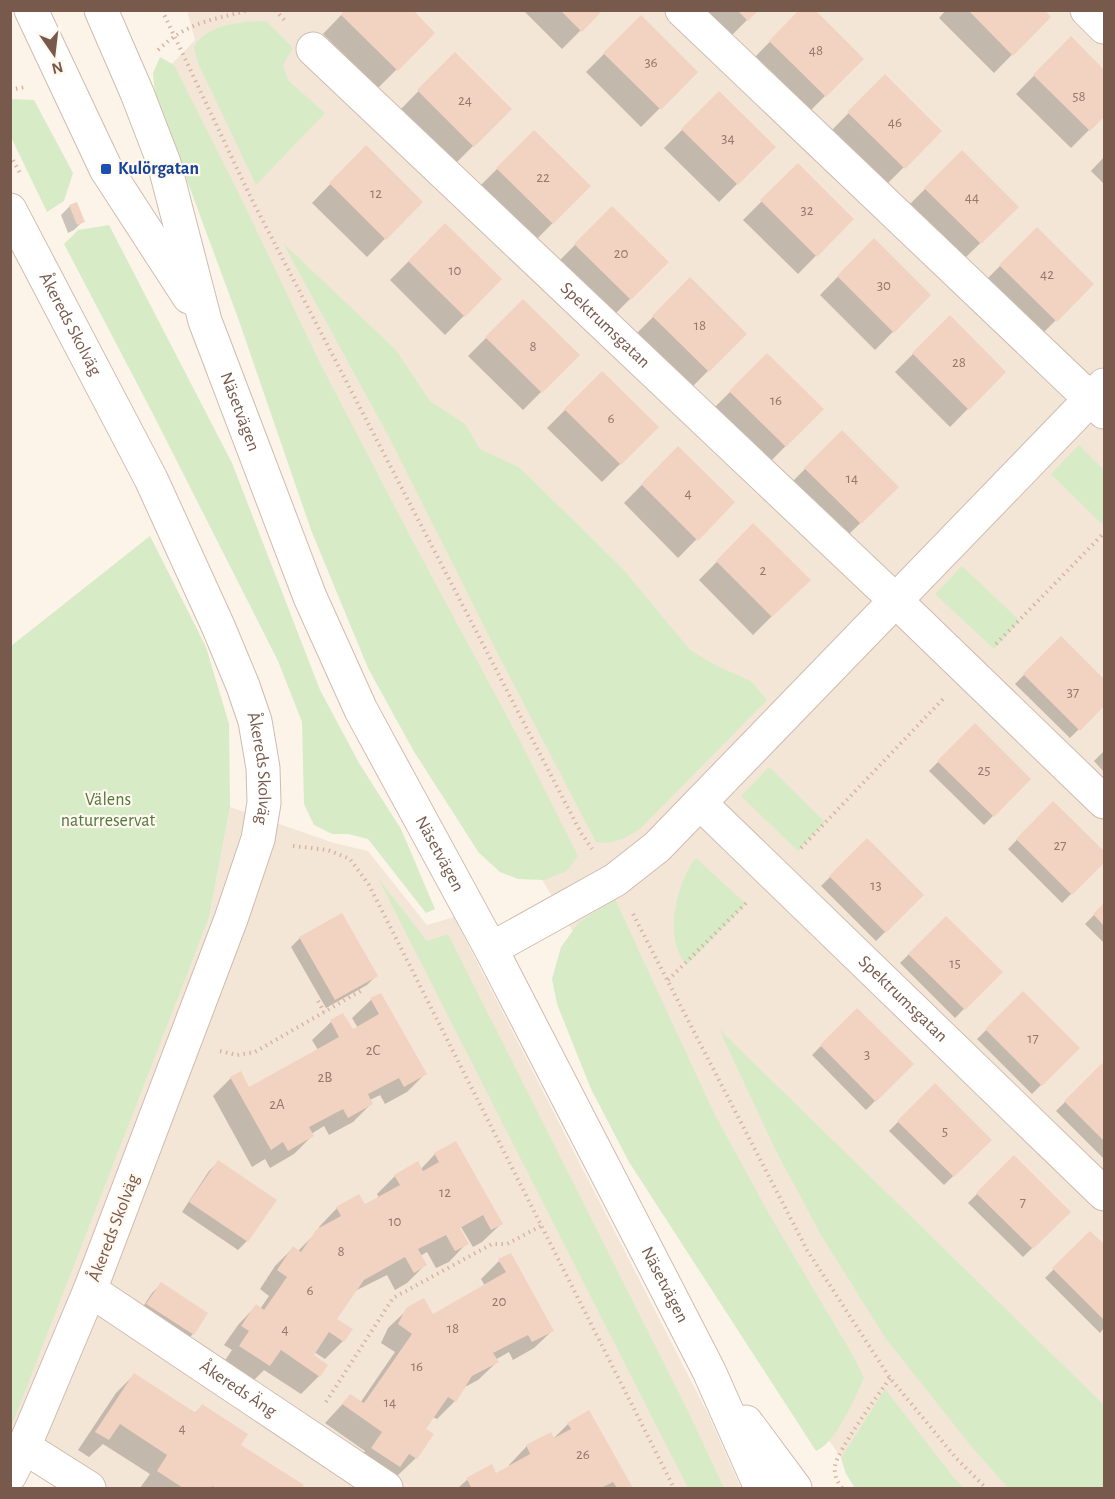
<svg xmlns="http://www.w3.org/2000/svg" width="1115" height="1499" viewBox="0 0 1115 1499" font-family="'Alegreya Sans',sans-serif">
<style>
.residential{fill:#f4e6d7}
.green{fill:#d7ebc6}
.shadow{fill:#0003}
.building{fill:#f2d2c0}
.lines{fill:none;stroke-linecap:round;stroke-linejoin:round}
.minor-casing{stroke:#cfbcae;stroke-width:35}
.path{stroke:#d8b5a3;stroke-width:4;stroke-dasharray:1.5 4.5;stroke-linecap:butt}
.minor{stroke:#fff;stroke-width:33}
.transit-dot{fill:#1a4fb4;stroke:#fff8ef;stroke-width:2}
.labels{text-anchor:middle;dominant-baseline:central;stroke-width:4.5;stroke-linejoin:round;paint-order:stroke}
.number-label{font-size:15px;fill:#967869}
.transit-label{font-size:18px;font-weight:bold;fill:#164399;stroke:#fff8ef;text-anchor:start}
.street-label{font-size:18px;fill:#785a4c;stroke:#fff8ef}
.park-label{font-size:18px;fill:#527841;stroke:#fff8ef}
</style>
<rect width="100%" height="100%" fill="#fdf4e9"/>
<g class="residential">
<path d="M187 11H1104V1488H863L732 1305 582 947 534 866 156 80 195 40Z"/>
<path d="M230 807 334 843 368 851 427 925 454 917 708 1414 741 1488H67L11 1450 10 1427 209 918Z"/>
</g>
<g class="green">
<path d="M266 21 293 48 283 65 288 80 325 113 256 185 198 63 194 47C207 23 242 22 266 21Z"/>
<path d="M160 57 174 65 241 198 320 363 410 536 517 735 578 856 567 871 544 880 518 879 500 872 479 853 413 750 368 668 311 530 238 318 155 94 153 73Z"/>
<path d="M11 99 34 100 73 173 64 201 47 212 11 137Z"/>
<path d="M109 225 232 463 320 690 359 763 401 829 435 909 426 913 368 839 348 834H332L314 825 304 804 302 722 278 661 152 412 64 244 78 230Z"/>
<path d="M283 243 396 350 430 401 465 424 480 449 520 468 623 569 690 650 717 666 751 681 767 700 640 829C625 838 614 845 596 842L501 660 390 439Z"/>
<path d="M1079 445 1104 470V526L1051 474Z"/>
<path d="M150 536 206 647 229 724 230 807 209 918 11 1427V646Z"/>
<path d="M962 566 1020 621 994 649 935 594Z"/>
<path d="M769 767 825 822 798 851 741 796Z"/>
<path d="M696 858 746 904 691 961 686 964C663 939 676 882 696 858Z"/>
<path d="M378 878 427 941 448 934 688 1411 724 1488H688Z"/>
<path d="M615 899 714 1113 769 1214 855 1359 864 1378C855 1398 836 1443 816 1451L629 1162 591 1089 557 1004 552 979 561 947 579 922Z"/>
<path d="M719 1029 1104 1405V1488H1008L971 1446 886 1339 821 1235 774 1147Z"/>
<path d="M885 1389 954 1478 964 1488H855L846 1474 841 1458Z"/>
</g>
<g class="shadow">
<path d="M346 10 433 33 378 88 323 34Z"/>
<path d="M523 10H601L562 49Z"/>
<path d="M701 10H757L729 38Z"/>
<path d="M801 10 862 59 807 114 752 60Z"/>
<path d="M946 10H1042L1049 17 994 73 939 18Z"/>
<path d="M641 17 696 72 641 127 586 72Z"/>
<path d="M1071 38 1104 72V115L1071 148 1016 94Z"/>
<path d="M455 54 510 109 455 164 400 110Z"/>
<path d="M885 76 940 131 885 186 830 132Z"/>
<path d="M719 93 774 147 719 202 664 148Z"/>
<path d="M534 132 589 186 534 242 479 187Z"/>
<path d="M366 147 421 202 367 257 312 203Z"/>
<path d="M962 152 1017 207 962 261 907 207Z"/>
<path d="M1104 157V184L1091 171Z"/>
<path d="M798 165 852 219 798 274 743 220Z"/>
<path d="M70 206 83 221 74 230 68 233 61 215Z"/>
<path d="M612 208 667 262 612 317 557 263Z"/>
<path d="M445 225 500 279 445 335 390 280Z"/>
<path d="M1037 229 1092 284 1037 339 982 284Z"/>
<path d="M874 240 929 295 875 350 820 295Z"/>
<path d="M690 280 745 334 690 389 635 335Z"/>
<path d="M523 301 578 355 523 410 468 356Z"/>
<path d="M950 317 1004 372 950 427 895 372Z"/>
<path d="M767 355 822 409 767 465 712 410Z"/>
<path d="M602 373 657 427 602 482 547 428Z"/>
<path d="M842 432 897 487 842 541 787 487Z"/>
<path d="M678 448 733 502 678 558 624 503Z"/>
<path d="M753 525 808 580 753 635 699 580Z"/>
<path d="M1061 638 1104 681V704L1070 738 1015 684Z"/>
<path d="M975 725 1029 779 984 825 929 771Z"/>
<path d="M1104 751V772L1094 761Z"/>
<path d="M1053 803 1104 853V861L1062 903 1008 849Z"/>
<path d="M867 840 922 895 876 941 821 886Z"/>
<path d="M1104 905V943L1085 924Z"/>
<path d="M946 918 1000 972 955 1018 900 963Z"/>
<path d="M300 938 376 976 367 985 326 1008 291 947Z"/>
<path d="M1023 994 1078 1048 1032 1094 977 1039Z"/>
<path d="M380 995 425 1074 407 1092 385 1104 380 1095 370 1100 372 1103 353 1122 329 1135 324 1126 311 1134 312 1136 294 1154 270 1168 265 1159 252 1167 213 1096 231 1078 249 1089 318 1050 312 1040 331 1022 343 1015 352 1031 358 1028 352 1018 371 1000Z"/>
<path d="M857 1010 912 1064 866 1110 812 1055Z"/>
<path d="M1102 1065 1104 1068V1159L1056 1111Z"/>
<path d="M935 1085 990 1140 944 1185 889 1131Z"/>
<path d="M435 1154 501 1224 482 1242 473 1247 461 1227 458 1228 467 1243 449 1262 436 1268 427 1252 420 1256 425 1265 407 1283 395 1290 387 1275 353 1292 335 1319 343 1341 325 1359 314 1352 312 1356 319 1376 301 1394 264 1370 250 1384 222 1365 232 1350 224 1345 238 1325 256 1306 260 1309 269 1296 260 1289 275 1266 293 1248 298 1251 320 1229 319 1227 337 1208 364 1206 379 1198 377 1194 395 1176 421 1169Z"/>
<path d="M1014 1157 1069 1212 1023 1257 968 1203Z"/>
<path d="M218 1162 247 1241 238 1250 182 1212 209 1171Z"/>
<path d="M1090 1233 1104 1246V1328L1100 1333 1045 1278Z"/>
<path d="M499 1261 553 1330 534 1348 513 1360 509 1352 495 1360 497 1362 478 1380 463 1388 455 1401 437 1419 433 1417 424 1430 416 1458 397 1476 392 1473 354 1467 365 1451 325 1423 350 1396 360 1403 395 1352 381 1343 388 1328 407 1310 432 1316 485 1286 481 1279Z"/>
<path d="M161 1284 193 1334 184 1343 139 1313 152 1293Z"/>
<path d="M134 1375 194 1414 202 1406 239 1445 302 1486 300 1488H140L150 1474 103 1444 89 1457 78 1450 116 1393Z"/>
<path d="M589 1412 631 1488H458L467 1480 496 1475 510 1467 509 1465 527 1446 553 1439 568 1424Z"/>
</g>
<g class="building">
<path d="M345 10H413L435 33 398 71 341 15Z"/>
<path d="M560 10H603L582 32Z"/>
<path d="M737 10H759L748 21Z"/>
<path d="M799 10H815L864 59 826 97 769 41Z"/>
<path d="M968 10H1044L1051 17 1013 56Z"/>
<path d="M641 15 698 72 661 110 603 53Z"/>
<path d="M1071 36 1104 70V117L1090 131 1033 75Z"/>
<path d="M455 52 512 109 474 147 417 90Z"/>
<path d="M885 74 942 131 905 169 847 112Z"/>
<path d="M719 91 776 147 738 185 681 129Z"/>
<path d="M534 130 591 186 553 224 496 168Z"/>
<path d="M366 145 423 202 386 240 329 183Z"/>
<path d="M962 150 1019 207 981 244 924 188Z"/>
<path d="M798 163 854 219 817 257 760 200Z"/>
<path d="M77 202 85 222 77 225 69 205Z"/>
<path d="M612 206 669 262 631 300 574 244Z"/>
<path d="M445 223 502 279 465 317 408 261Z"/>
<path d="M1037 227 1094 284 1057 322 999 265Z"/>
<path d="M874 238 931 295 894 333 837 276Z"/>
<path d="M690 277 747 334 709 372 652 316Z"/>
<path d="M523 299 580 355 542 393 485 337Z"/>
<path d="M950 315 1006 372 969 410 912 353Z"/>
<path d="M767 353 824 409 786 447 729 391Z"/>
<path d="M602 371 659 427 621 465 564 409Z"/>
<path d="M842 430 899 487 861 524 804 468Z"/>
<path d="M678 446 735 502 698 541 641 484Z"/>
<path d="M753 523 811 580 772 617 716 561Z"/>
<path d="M1061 636 1104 679V706L1080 731 1023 674Z"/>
<path d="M975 723 1031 779 994 817 937 761Z"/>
<path d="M1053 801 1104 851V863L1072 895 1016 839Z"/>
<path d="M867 838 924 895 886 933 829 876Z"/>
<path d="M1104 903V926L1093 914Z"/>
<path d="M342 913 378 976 335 1000 299 937Z"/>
<path d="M946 916 1003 972 965 1010 908 954Z"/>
<path d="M1023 991 1080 1048 1042 1086 985 1029Z"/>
<path d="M381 993 427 1074 404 1087 399 1078 368 1094 373 1104 348 1118 343 1109 309 1127 314 1136 288 1151 283 1142 271 1150 230 1077 241 1071 249 1087 339 1037 330 1020 343 1013 353 1029 379 1014 370 998Z"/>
<path d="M857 1008 914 1064 876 1102 820 1045Z"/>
<path d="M1102 1063 1104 1066V1141L1064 1101Z"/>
<path d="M935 1083 992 1140 954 1177 897 1121Z"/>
<path d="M456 1141 503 1224 491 1230 483 1215 460 1228 469 1244 455 1251 446 1235 418 1249 427 1265 414 1273 405 1257 364 1280 337 1319 353 1329 344 1342 329 1332 314 1355 328 1365 320 1377 281 1350 270 1366 239 1346 249 1331 241 1326 256 1304 264 1310 287 1277 277 1270 293 1246 301 1252 317 1229 341 1216 336 1207 359 1194 365 1204 400 1185 394 1175 418 1161 423 1171 439 1162 434 1153Z"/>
<path d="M1014 1155 1071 1212 1033 1249 976 1193Z"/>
<path d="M218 1160 277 1200 248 1242 189 1202Z"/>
<path d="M1090 1231 1104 1244V1320L1052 1268Z"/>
<path d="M511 1253 554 1331 532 1342 528 1335 493 1353 499 1362 472 1376 456 1402 448 1397 426 1429 434 1434 417 1459 409 1454 400 1467 371 1448 382 1432 342 1404 350 1394 364 1403 412 1334 398 1324 406 1308 424 1298 433 1314 506 1272 498 1259Z"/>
<path d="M161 1282 208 1313 194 1335 146 1304Z"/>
<path d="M134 1373 196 1413 202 1404 248 1434 241 1445 304 1485 302 1488H216L212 1486 211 1488H183L157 1471 167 1455 120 1424 109 1440 95 1432Z"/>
<path d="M589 1410 633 1488H617L613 1482 601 1488H468L471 1487 466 1478 492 1464 496 1473 530 1454 526 1445 551 1432 554 1438 571 1429 567 1423Z"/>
</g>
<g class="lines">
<g class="minor-casing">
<g id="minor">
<path d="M31 10 106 169 189 297"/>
<path id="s1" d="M101 10 137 93 164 163 205 321 310 597 361 710 491 949 709 1371 761 1488"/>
<path d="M682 10 1104 412"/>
<path d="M1087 10 1104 27"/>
<path id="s2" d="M313 49 896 601 1104 802"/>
<path id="s3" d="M10 210 151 479 218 626 243 686 255 721 263 768 264 803 258 839 231 919 90 1290 24 1447 10 1475"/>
<path id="s4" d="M700 803 1104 1194"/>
<path d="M491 949 615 880 657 847 1104 385"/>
<path id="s5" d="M90 1290 386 1488"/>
<path d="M746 1422 795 1488"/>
<path d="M24 1447 89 1488"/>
</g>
</g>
<g class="path">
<path d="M162 10 251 198 581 833 592 849"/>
<path d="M275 10 287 23"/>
<path d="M158 50C189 21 210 21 249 10"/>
<path d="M10 90 25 87"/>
<path d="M10 155 20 173"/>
<path d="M996 644 1104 533"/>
<path d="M293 846 328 850 350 859 369 885 674 1488"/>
<path d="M801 848 943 699"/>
<path d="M633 914 807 1250 890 1378 956 1458 986 1488"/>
<path d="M668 980 747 902"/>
<path d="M318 1001 324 1012"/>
<path d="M220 1051 237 1055 255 1052 364 989"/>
<path d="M326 1402 393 1298 492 1244H507L541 1226"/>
<path d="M842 1488C837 1482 834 1475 835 1466 838 1449 878 1395 890 1378"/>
</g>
<use href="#minor" class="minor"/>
</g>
<rect class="transit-dot" x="100" y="163" width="12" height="12" rx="3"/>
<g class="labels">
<g class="number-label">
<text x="816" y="50">48</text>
<text x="651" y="62">36</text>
<text x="1079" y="96">58</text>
<text x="465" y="100">24</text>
<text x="895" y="122">46</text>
<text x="728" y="138">34</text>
<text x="543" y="177">22</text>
<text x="376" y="193">12</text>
<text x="972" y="197">44</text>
<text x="807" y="210">32</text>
<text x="621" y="253">20</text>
<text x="455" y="270">10</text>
<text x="1047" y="274">42</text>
<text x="884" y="285">30</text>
<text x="700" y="325">18</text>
<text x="533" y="346">8</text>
<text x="959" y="362">28</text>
<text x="776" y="400">16</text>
<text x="611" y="418">6</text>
<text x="852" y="478">14</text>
<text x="688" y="493">4</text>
<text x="763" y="570">2</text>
<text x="1073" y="692">37</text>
<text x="984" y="770">25</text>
<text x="1060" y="845">27</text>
<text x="876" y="885">13</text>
<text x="955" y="963">15</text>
<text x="1033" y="1038">17</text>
<text x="373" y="1050">2C</text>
<text x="867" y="1054">3</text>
<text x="325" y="1077">2B</text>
<text x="277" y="1104">2A</text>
<text x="945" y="1131">5</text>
<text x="445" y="1192">12</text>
<text x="1023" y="1202">7</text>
<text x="395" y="1221">10</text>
<text x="341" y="1251">8</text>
<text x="310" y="1290">6</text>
<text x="499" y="1301">20</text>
<text x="453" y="1328">18</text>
<text x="285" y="1329">4</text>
<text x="417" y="1366">16</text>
<text x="390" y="1402">14</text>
<text x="182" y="1428">4</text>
<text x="583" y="1454">26</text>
</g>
<g class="transit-label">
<text x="118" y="169">Kulörgatan</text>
</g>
<g class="street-label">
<text stroke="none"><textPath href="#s3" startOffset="129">Åkereds Skolväg</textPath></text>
<text stroke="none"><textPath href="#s2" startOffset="402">Spektrumsgatan</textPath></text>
<text stroke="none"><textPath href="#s1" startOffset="426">Näsetvägen</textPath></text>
<text stroke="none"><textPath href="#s3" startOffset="615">Åkereds Skolväg</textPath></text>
<text stroke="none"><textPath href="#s1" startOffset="912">Näsetvägen</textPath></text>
<text stroke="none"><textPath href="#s4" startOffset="282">Spektrumsgatan</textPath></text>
<text transform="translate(114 1228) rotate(-69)">Åkereds Skolväg</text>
<text stroke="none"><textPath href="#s1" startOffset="1398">Näsetvägen</textPath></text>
<text stroke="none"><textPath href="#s5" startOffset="178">Åkereds Äng</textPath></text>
</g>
<g class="park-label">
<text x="108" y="800">Välens<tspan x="108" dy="21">naturreservat</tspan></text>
</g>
</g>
<rect width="1115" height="1499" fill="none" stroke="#785a4c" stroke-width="24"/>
<g transform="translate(54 54) rotate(166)" stroke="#fff8ef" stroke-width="4.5" paint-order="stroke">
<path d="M0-4.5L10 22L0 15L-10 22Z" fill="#785a4c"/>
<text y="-9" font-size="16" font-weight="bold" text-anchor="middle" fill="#785a4c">N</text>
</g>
</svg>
